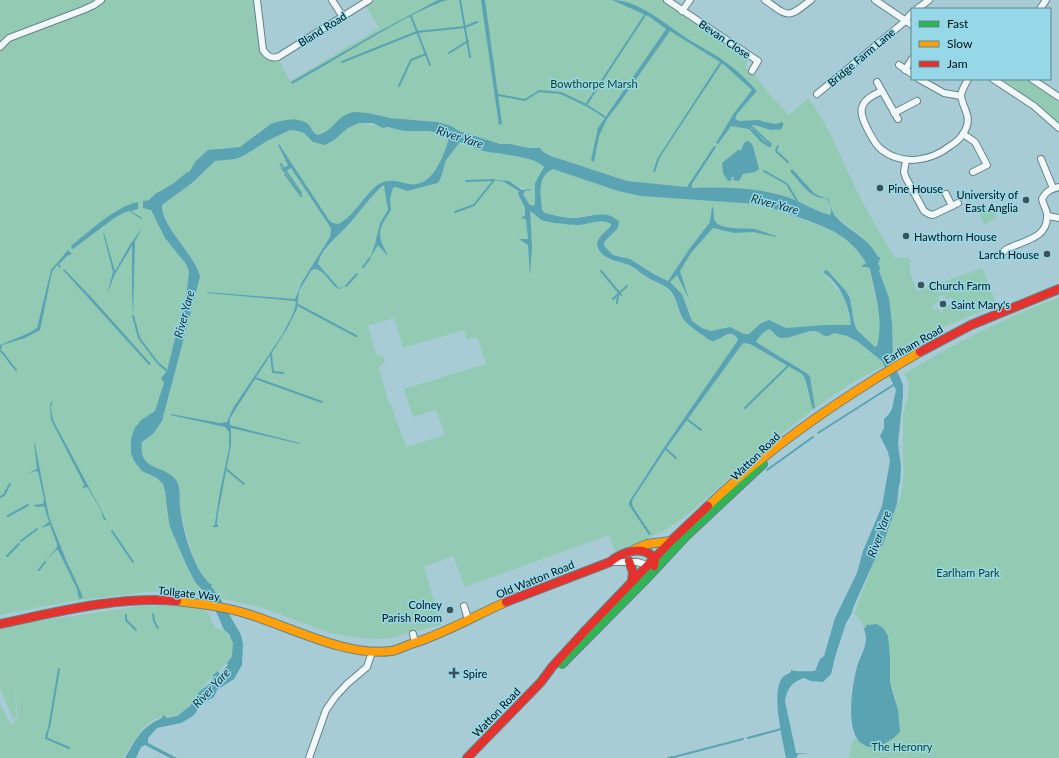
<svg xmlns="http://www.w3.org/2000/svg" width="1059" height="758" viewBox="0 0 1059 758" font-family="Lato,sans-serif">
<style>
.green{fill:#93cab4;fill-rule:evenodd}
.water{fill:#5aa3b3;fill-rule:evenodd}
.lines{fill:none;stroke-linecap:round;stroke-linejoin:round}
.stream{stroke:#5aa3b3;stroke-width:2}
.street-casing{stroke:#658389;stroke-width:8}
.fast-casing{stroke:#658389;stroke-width:10}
.slow-casing{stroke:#658389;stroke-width:10}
.jam-casing{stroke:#658389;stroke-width:10}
.street{stroke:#f2f7f9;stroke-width:6}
.fast{stroke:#30b455;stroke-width:8}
.slow{stroke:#ff9f0a;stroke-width:8}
.jam{stroke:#e5322d;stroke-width:8}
.poi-dot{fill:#3b5259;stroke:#96d8e7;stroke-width:1.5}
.labels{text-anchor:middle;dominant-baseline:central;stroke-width:3;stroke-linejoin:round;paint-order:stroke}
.street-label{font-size:11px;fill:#001116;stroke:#96d8e7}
.park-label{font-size:11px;fill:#0d3e22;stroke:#96d8e7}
.poi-label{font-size:11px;fill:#001116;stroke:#96d8e7;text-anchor:start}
.water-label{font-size:12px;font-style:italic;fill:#18333a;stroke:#96d8e7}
</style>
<rect width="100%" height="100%" fill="#a8ccd5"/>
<g class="green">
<path d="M0 0H253L260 48C264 58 268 61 279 60L290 81 379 28 366 6 375 0H661L747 59 746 68 755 75 771 96 789 115 808 98C828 123 840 156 854 185 866 210 881 234 895 258H910V273L917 291 982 268 997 305 933 331 927 335 920 345 893 361 892 323 889 298 879 271 878 258 863 237 835 216 831 203 825 197 815 194 792 169 790 171C796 178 807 192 815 196 821 199 826 196 829 202 832 206 832 211 830 215 815 211 801 202 787 197 758 187 722 187 691 188L692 185 689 184 687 187 627 181 568 162 533 148H529L510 144H500L459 131 451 126 437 122 390 118 368 113 334 124 329 131 318 135 308 125 273 124 261 130 251 139 240 147 221 148 195 162 190 171 186 173 181 178 155 194 149 200 143 201 154 215 165 238 186 264 189 271 187 290 167 371 161 376 164 383 155 411 138 423 131 440 148 475 157 478 163 484 165 491 168 515 174 536 195 582 208 596 162 592H146L72 601 0 615ZM943 295 947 299 951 297 953 303 942 309 943 311 941 313 938 309 934 311 932 306 940 301 938 297Z"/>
<path d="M1000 79H1027L1059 102V124L1033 101Z"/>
<path d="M359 123C375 124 387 129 403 130 414 132 441 128 449 137 445 154 432 189 409 184 401 183 387 179 379 184 364 192 354 218 338 224L333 223 329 220 279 144 278 145 288 165 283 169 284 172 291 167 331 228 330 237 298 289 295 299 208 292V293L294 301 296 302C296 313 287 325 282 335L233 408 227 422 220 423 171 414 170 415 225 427 229 432V448L215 525 217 526 222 491 231 445V428L300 443 230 425V423L234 412 287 329 297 309 299 291 311 271 314 269C325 270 329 282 337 288L339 289 344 287 339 288 318 264V261L334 238 348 224 363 206 381 186 385 188 388 210 380 223 375 244 371 255 378 244 386 254 388 255C376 234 378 229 391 210L390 199 393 188 396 187 407 191 438 183 441 177 446 160 460 142 484 151H492L517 156 533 160 544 165 542 172 535 183V204L533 206 529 204 523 194 525 191 531 190C517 189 514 180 497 181L504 182 519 191 518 195 525 208 524 218 526 220 528 239H520L528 245 530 211 541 220 581 225 598 221 608 222 611 224V226L602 235 597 248 632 267 646 277 666 287 676 299 680 312 685 321 709 340 714 341 723 335 728 334 734 335 738 340 663 449 629 502V505L651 534 633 507 632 502 633 499 666 449 743 343 750 344 802 374 806 380 808 393V374L756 342C758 337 764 330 770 329L777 336C786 335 810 330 818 332 822 333 825 336 830 336L834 333C851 337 877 348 884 366 822 395 770 445 718 488 704 500 691 513 676 523 658 536 635 543 615 552L609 535 465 587 453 556 424 567 441 625 406 633 396 637 380 639 359 638 330 633 263 608 220 598 211 585 206 580 193 558 183 521 180 507 161 469C147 468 140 455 142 442L153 434 162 421 200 277C199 274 199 270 197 267 189 250 161 224 162 204L192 183 215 161 243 156 267 141 290 130 298 131 304 133 313 142 343 132 352 125ZM394 318 403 348 464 330 467 340 477 337 486 364 404 389 413 417 436 410 445 435 406 447 391 405 389 404 379 367 385 361 382 355 380 356 376 353 368 326Z"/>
<path d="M553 168 618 191 641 196 756 204C771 207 785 213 799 218 829 229 854 237 869 268 872 275 872 284 874 292 879 309 882 327 877 346L875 347 857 330 854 323 850 298 845 290 827 270 824 273 844 297 851 325H825L786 328 769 320 761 323 749 334H744L730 327 711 331 702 328 692 321 682 294 670 282 677 274 689 296 679 270 691 253 713 228 734 233 753 232 776 237 753 229 733 228 717 224 715 221 713 208H711L710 222 690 248 668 281 622 256 613 255 605 247 604 243 605 241 618 228V222L594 215 571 218 545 213 542 210C541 196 536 176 553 168Z"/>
<path d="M993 205 996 209V217L985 225 979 214Z"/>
<path d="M1059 297V758H849L852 743 856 738 862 745 896 700 890 683 888 636 877 624 867 625 864 629 861 620 854 614 876 555 901 496 904 475 903 460V415L908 395 909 382 904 374C953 344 1005 318 1059 297Z"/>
<path d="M142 606H179L207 611 215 628C228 629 239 644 231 657 227 664 214 674 208 681 198 692 191 708 177 715 170 718 160 716 153 720 140 728 131 746 123 758H0V703L11 726 18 717 12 664 17 716 13 719 0 689V628L18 624Z"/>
</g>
<g class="water">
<path d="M438 0H447C431 5 414 14 399 22 363 42 328 64 292 84L291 82 380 31Z"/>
<path d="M481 0H485L502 124 499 125Z"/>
<path d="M612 0C638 0 664 23 685 37 698 46 712 52 724 61 736 69 747 80 756 90V92L737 114 735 119 739 121 759 120 772 125 783 122V126L780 130C776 129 774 130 771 130 764 129 759 125 751 125L750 126 751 129 754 130 763 140 772 146 769 147 761 142 749 129 731 126 718 144 716 143 734 113 752 90 722 63 660 157 655 172H653L657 159 720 62 670 31 620 102 607 119 599 136 594 162 591 160 598 128 666 29 650 17Z"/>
<path d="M354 112 368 113 390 118 437 122 451 126 459 131 500 144H510L529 148H540L543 152 551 156 627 181 687 187 714 146 716 147 692 184V188C723 187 756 187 787 197 801 202 815 211 830 215 832 211 832 206 829 202 826 196 820 199 815 196 807 192 796 178 790 171L792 169 815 194 828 199C832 204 832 213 835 216 850 232 868 237 878 257H880V259L878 263 880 268 879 271 889 298 892 323 893 361 903 385V396L898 443 901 466 900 483 899 485 897 504 883 544 878 550 877 558 874 561 853 608 852 613 846 623 835 657 831 674 823 682 811 681 804 678C792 682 787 688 785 701L796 753 810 754H799L797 756V758H786C783 740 770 691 783 677 785 675 789 673 791 672V670C795 672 809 671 815 671L820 659 824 656 835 618 857 573 863 551 882 506 890 461 888 452 880 436 884 428V419L889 414 892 409 896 390 882 361 857 341 847 336 834 333C822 341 825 332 814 331 804 331 792 338 783 338 777 338 774 333 770 329 765 330 758 337 756 342L808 374 810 377 815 408 813 409C809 399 808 381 802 374L750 344 743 343 666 449 633 499 632 502 633 507 651 534 649 535 629 505V502L663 449 738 340C730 325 720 342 712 341 709 340 706 338 704 336 698 332 690 327 685 321 676 310 679 296 666 287 660 283 653 281 647 277 641 274 636 268 629 265 620 261 603 260 598 248 594 240 606 231 611 226V224C601 218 591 224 580 225 573 225 546 223 540 219 536 216 534 213 530 211L532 248 530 275 528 245 519 239H528L526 220 521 217 525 216V208L518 194 519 191 504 182 494 180 509 181 522 190 531 189V190L525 191 523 194 529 204 533 206 535 204V183L544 167C536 156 497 154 484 151 476 149 468 145 460 142L446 160 441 177 438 183 407 191 396 187 393 188 390 199 391 210C378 230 376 234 388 255L386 254 378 245 370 258 375 244 380 223 388 210 384 186H382L378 190C367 201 358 214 348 225 339 235 320 250 318 264L339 288 346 286 339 289C329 284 326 270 314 269L311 271 299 291 297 309 287 329 234 412 230 419V425L300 443V444L231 428V445L218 514 217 524 219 527H213L212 526 215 525V523L220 491 229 448V432L225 427 170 415 171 414 220 423 227 422 233 408 282 335C287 325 295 313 296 302L294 301 207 293V292L295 299 302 282 330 237 331 228 291 168 284 172 285 174 279 166 283 169 288 165 278 145 279 144 329 220 333 223 338 224C353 218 365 193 379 184 389 178 399 182 409 184 432 189 445 154 449 137L447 135 429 131H404L387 127 383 128 373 123H359L348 128 334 140 325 145 313 142 304 133 298 131 290 130 267 141 243 156 235 159 215 161 192 183 162 205C161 227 196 255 200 277L162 421 153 434 142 442C138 472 164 464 176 480 181 487 179 498 180 507 183 531 192 566 210 584H212L211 586 220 598 241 635 243 644 242 665 234 679 217 690 214 697 203 703 193 716 181 723 157 728 148 738V743L177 758H170L145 745 141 747 136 758H125C136 739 141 727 162 718L163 715 167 718 177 716 190 706 200 691 212 682 213 675 218 671 220 674 228 665 227 663 232 656 233 643 229 634 224 630 219 618 208 596 195 582 186 564 170 527 168 515 165 491 163 484 157 478 142 471 134 461 131 453V440L134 429 141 420 155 411 164 383 161 378 167 371 187 290 189 271 186 264 165 238 151 210 143 208V201L149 200 155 194 174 183 186 173 190 171 195 162 208 150 240 147 272 123 273 124V123C284 120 299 116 309 125 312 129 313 133 318 135 334 131 336 115 354 112ZM553 169 618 191 641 196 756 204C770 207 784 212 798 217 827 228 849 234 866 263L862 266V267H868L870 269C875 295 884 319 877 346L875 347 857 330 854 323 850 298 845 290 827 270 824 271V273C841 285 849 305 851 325H825L786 328 769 320 761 323 749 334H744L730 327 711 331 702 328 692 321 682 294 670 282 677 275 689 299 680 271 691 253 713 228 734 233 753 232 776 237V236C769 234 762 231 755 229 747 228 720 230 715 221 713 217 715 211 712 206L710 222 690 248 668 281 652 273 630 259 613 255 605 247 604 243 605 241 618 228 619 222C606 207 587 219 570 218 561 217 553 215 545 213L542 210C541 196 536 176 553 169Z"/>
<path d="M748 141 750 142 753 146 759 169 755 172 743 174 739 181 733 180 734 177H731L732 180 728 181 723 173 722 163 738 150H741L744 143Z"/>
<path d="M138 202V209L131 211 142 218 141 219 129 211 123 213 113 219 73 249 71 248 72 245C90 231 116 206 138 202Z"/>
<path d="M143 227 135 241 133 316 132 294V246L115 274 107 294 113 272 103 233H104L115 271 131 243Z"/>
<path d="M68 250 72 254 67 256 59 264 61 267 60 268 57 265 52 272 40 330 25 338 2 345 1 350 0 349V345L29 333 37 328 51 270Z"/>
<path d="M64 269 92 298 151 364 149 365 63 270Z"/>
<path d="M53 400 51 407 53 420 109 525 106 520H104L101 511 88 488 86 487 81 489 84 486V484L51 420 50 404Z"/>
<path d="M34 443 35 444 49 517 66 560 81 592 83 598 79 599 77 589 58 550H56L45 562 57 547V544L50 525 41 528 49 522 44 506 37 507 33 505 43 504 44 499 41 485 38 472 35 471 26 474 37 469Z"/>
<path d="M877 624 884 629 888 636 890 656V683L898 710 900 732C893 739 881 748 871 747 842 744 852 686 857 667 859 658 866 649 866 638 866 635 865 632 864 629L867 625Z"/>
</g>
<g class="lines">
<g class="stream">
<path d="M460 0 470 57"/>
<path d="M411 16 430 65"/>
<path d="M449 53 468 41"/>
<path d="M342 62 417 32 465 27 477 22"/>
<path d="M399 86 411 60 426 54"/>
<path d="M498 95 525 100 539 91 561 93 586 105 605 117"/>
<path d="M586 105 645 15"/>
<path d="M765 123 775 125"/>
<path d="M748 124C757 130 762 138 771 144"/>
<path d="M778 146 776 150 777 152 788 162"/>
<path d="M281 164 301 193"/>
<path d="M764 171 787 184 797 201"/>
<path d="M285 174 301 196"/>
<path d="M466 181 494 180"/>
<path d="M455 212 474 205 494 180"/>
<path d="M363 267 370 258"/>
<path d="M601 271 621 295"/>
<path d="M346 286 357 274"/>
<path d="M613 299 627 286"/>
<path d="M617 303 618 294"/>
<path d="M298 305 356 336"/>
<path d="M133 316 139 338 157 362"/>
<path d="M1 351 16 370"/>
<path d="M271 354 273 372 283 373"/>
<path d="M158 363 167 371"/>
<path d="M255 378 322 402"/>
<path d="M745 408 788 366"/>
<path d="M687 419 701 430"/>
<path d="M818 433 895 384"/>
<path d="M666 449 676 458"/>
<path d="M226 469 244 484"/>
<path d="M767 470 813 437"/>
<path d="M0 497 4 495 10 484"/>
<path d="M8 516 28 505"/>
<path d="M112 531 133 562"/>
<path d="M21 541 37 529"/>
<path d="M7 556 19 544"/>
<path d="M39 570 45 562"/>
<path d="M153 614 154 621 158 628"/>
<path d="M126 615V620L136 630"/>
<path d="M49 728 59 669"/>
<path d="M48 730 46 738 69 748"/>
<path d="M748 738 781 729"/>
<path d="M674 757 743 739"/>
<path d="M668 758 672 757"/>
</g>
<g class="street-casing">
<g id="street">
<path d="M257 0 263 50C267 56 271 59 278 57L369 0"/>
<path d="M332 0 343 17"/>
<path d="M667 0 758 61 752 71"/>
<path d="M765 0C789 17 787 19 811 0"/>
<path d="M875 0 912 25"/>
<path d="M917 9 929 0"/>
<path d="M1040 9 1046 0"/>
<path d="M682 11 690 0"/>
<path d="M0 47 9 38 83 10 94 5 101 0"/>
<path d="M899 65 912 74"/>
<path d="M905 70 912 59"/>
<path d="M919 79 944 93 961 96"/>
<path d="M993 79 1034 106 1059 128"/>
<path d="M1032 79 1059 97"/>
<path d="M877 82 882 91C875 94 866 98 863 105 859 112 864 122 867 128 871 136 875 145 882 150 903 166 931 161 950 146 955 143 960 139 963 134 974 117 963 110 961 96 961 90 966 84 968 79"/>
<path d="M882 91 898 119"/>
<path d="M817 94 903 23 912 13"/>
<path d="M894 113 917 101"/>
<path d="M963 134 975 142 987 165 973 172"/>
<path d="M1041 159 1053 188"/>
<path d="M906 160 904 172 906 178 924 211 929 214 933 215 958 203"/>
<path d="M946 194 952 206"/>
<path d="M1048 216 1059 218"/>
<path d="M1000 255C1002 253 1005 250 1007 249 1022 241 1047 239 1047 217 1048 211 1043 205 1042 199 1046 191 1051 189 1059 187"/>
<path d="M610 562H637L651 566"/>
<path d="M464 606 468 619"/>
<path d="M413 634 415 643"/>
<path d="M309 758 326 710 335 697 347 684 367 667 372 652"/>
</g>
</g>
<g class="fast-casing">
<path id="fast" d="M562 664 647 578 686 536 763 464"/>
</g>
<g class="slow-casing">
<g id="slow">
<path d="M708 506C771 445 844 396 920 352"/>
<path d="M635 549 647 544 671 541"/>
<path d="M177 601C202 604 227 607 251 615 292 628 348 657 391 651 398 650 405 646 411 644 444 634 474 616 506 602"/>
</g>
</g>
<g class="jam-casing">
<g id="jam">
<path d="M920 352 971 325 1059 289"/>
<path d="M629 561 633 572 632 581"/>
<path d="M506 602 610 562C622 552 645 543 655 560L654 566"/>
<path d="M0 624C57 612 118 596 177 601"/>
<path d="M467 758 541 682 552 667 584 632 671 541 708 506"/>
</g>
</g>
<use href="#street" class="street"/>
<use href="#fast" class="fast"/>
<use href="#slow" class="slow"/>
<use href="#jam" class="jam"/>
</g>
<g class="poi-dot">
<circle cx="880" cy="188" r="4"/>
<circle cx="1026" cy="200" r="4"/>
<circle cx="906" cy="236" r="4"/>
<circle cx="1047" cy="254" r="4"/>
<circle cx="921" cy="285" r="4"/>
<circle cx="943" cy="304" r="4"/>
<circle cx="450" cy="610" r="4"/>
<path d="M452 667h4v4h4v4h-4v4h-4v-4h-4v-4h4z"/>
</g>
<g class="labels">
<g class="street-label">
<text transform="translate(322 29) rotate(-32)">Bland Road</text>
<text transform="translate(725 39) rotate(34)">Bevan Close</text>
<text transform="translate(861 57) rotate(-40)">Bridge Farm Lane</text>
<text transform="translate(913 344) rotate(-30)">Earlham Road</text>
<text transform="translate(755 456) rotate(-44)">Watton Road</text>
<text transform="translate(535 579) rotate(-22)">Old Watton Road</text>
<text transform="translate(189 593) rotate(6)">Tollgate Way</text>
<text transform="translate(496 712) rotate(-46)">Watton Road</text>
</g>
<g class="park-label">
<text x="594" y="83">Bowthorpe Marsh</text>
<text x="968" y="572">Earlham Park</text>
<text x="902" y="746">The Heronry</text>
</g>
<g class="poi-label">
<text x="888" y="188">Pine House</text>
<text x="1018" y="194" text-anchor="end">University of<tspan x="1018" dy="13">East Anglia</tspan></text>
<text x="914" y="236">Hawthorn House</text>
<text x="1039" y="254" text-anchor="end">Larch House</text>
<text x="929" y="285">Church Farm</text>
<text x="951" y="304">Saint Mary's</text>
<text x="442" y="604" text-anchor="end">Colney<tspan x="442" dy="13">Parish Room</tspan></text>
<text x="463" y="673">Spire</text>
</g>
<g class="water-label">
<text transform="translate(460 137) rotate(18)">River Yare</text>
<text transform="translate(775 204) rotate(15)">River Yare</text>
<text transform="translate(184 314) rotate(-75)">River Yare</text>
<text transform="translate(879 534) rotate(-70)">River Yare</text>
<text transform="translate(211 688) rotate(-47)">River Yare</text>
</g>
</g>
<rect x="911" y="8" width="140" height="72" fill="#96d8e7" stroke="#5a8893"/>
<rect x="919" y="21" width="20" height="6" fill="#30b455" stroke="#5a8893"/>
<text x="947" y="28" font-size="12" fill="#001116">Fast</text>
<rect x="919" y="41" width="20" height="6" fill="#ff9f0a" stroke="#5a8893"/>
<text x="947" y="48" font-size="12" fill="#001116">Slow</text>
<rect x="919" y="61" width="20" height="6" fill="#e5322d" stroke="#5a8893"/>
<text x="947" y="68" font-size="12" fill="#001116">Jam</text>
</svg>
